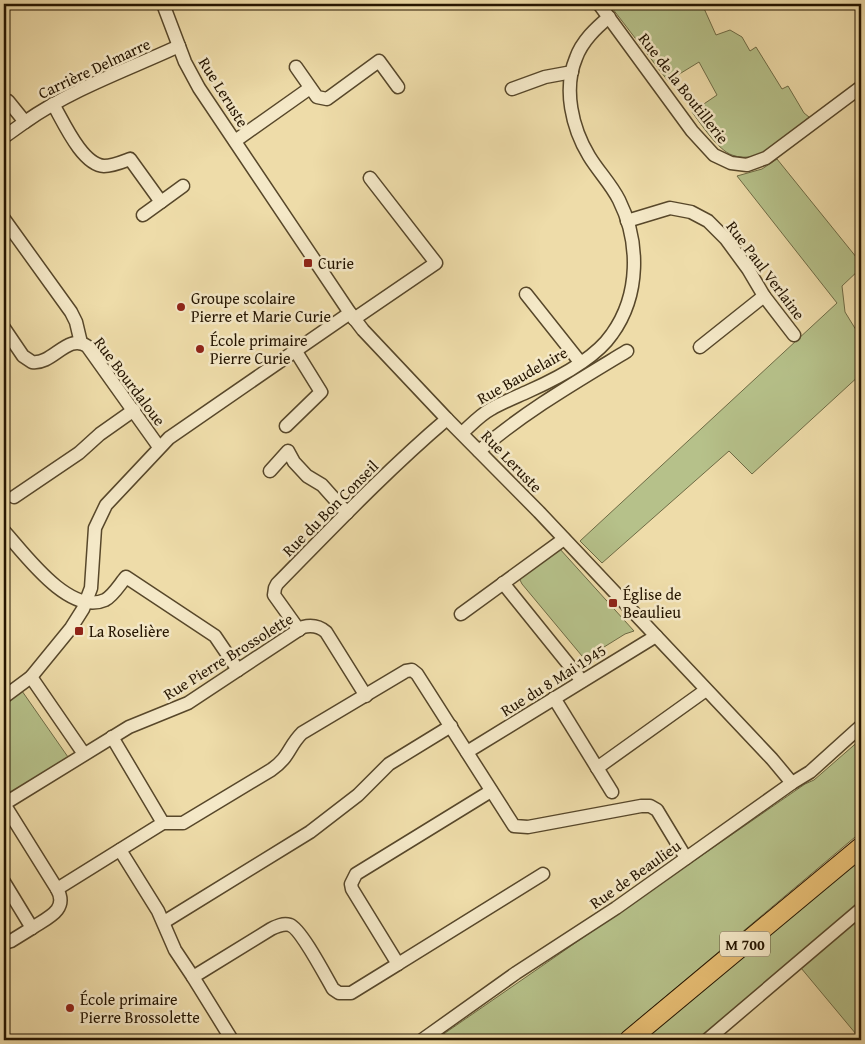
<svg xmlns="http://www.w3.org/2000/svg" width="865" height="1044" viewBox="0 0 865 1044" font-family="'Gentium Book Plus',serif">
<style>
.green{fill:#b6c18a;stroke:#6e6b45}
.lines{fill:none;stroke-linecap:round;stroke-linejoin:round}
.minor-casing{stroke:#57472a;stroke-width:15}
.highway-casing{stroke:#251500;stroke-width:21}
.minor{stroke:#f4e8c7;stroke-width:12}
.highway{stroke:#e7be74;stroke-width:19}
.poi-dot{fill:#8f2418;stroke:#f4e8c7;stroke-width:2}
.labels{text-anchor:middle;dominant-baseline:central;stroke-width:5;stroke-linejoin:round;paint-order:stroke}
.shield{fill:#f4e8c7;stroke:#63543c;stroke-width:1}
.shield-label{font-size:15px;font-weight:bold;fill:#251500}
.street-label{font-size:16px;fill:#251500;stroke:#f4e8c7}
.poi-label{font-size:16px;fill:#251500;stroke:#f4e8c7;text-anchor:start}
</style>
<rect width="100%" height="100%" fill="#eedca9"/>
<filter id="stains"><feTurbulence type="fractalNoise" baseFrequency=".004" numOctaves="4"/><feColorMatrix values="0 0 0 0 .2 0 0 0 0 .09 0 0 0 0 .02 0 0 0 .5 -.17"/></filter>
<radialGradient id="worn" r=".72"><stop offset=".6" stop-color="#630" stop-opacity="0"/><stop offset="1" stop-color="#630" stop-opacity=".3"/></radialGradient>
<g class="green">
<path d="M609 4H702L716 35 730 30 742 37 750 51 756 47 782 89 788 86 804 113 809 117C789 134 761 166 732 155 718 150 701 124 692 112L717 95 699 62 668 81Z"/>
<path d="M777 159 861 263V268L842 286 845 312 861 338V374L752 474 729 451 602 563 580 541 837 303 737 176 762 169Z"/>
<path d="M559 548 634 631 625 634 588 657 582 656 522 584 520 580 522 576Z"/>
<path d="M22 691 68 757 4 797V704Z"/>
<path d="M861 739V832L614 1040H435L805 784 814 780Z"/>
<path d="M861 858V1040L801 968 716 1040H644Z"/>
</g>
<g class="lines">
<g class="minor-casing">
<g id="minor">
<path d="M163 4 185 62 199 88 350 313 363 330 447 419 539 512 772 759 792 783"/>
<path d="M599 4 692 131 714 155 731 163 747 165 766 158 861 87"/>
<path d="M296 67 317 97 327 99 379 61 398 87"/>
<path d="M512 89 545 77 572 72"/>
<path d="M53 104C63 121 82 165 104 166 113 166 122 162 130 159L161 202 183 186"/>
<path d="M25 122C72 89 127 70 179 46"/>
<path d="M4 137 25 122 8 101"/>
<path d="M235 141 310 88"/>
<path d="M143 215 161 202"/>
<path d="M4 219 71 312 76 322 81 343"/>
<path d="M627 221 670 208 691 212 708 221 726 239 748 269 764 296 794 335"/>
<path d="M526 294 580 362"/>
<path d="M354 319 436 263 370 178"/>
<path d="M4 328 23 356 32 362C53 365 67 333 87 346L159 447"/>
<path d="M700 347 764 296"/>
<path d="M286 426 321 392 295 350"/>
<path d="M462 433C471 425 480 415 491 409 503 402 516 397 529 391 556 379 595 359 612 334 640 295 640 242 619 200 611 184 598 171 589 156 572 128 563 89 576 58 582 41 596 28 609 17"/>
<path d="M479 451C524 412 576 382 627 351"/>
<path d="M270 471 288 451 294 462 307 476 322 485 347 513"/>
<path d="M14 497 79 453 100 434 134 410"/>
<path d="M4 531C24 553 69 616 105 600 113 596 120 584 126 577L215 636 238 670"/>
<path d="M503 583 582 681"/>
<path d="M461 614 564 539"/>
<path d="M299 630 274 595 275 588 277 584C332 528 387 470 447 419"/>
<path d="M31 677 84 754"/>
<path d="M4 697 31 677 71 628 83 609 91 588 95 528 106 505 169 438 350 313"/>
<path d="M554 698 612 792"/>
<path d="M112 737 163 823"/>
<path d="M467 752 656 636"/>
<path d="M597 768 706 690"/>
<path d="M4 804 57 889 163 823H183L271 770C290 757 288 747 302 733L406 671 412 670 417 674 514 826 528 827 641 806H650L657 810 686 858"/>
<path d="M4 804 129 727 188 703 303 627C311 625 319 626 326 632L366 696"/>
<path d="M120 850 158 911 175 950 193 977"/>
<path d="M4 882 32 928C47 918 69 910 57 889"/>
<path d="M164 922 310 832 358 795 389 764 451 726"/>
<path d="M4 943 11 941 32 928"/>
<path d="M398 964 543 874"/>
<path d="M232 1040 193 977 271 929C277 926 283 923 290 925 301 929 326 977 333 989L339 993H351L398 964 352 889 351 884 356 874 491 791"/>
<path d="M422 1040 516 973 616 908 792 783 810 772 861 726"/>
<path d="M707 1040 861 909"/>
</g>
</g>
<g class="highway-casing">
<path id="highway" d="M629 1040 861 847"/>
</g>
<use href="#minor" class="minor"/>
<use href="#highway" class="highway"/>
</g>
<g class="poi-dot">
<rect x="303" y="258" width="10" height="10" rx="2.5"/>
<circle cx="181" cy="307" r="5"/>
<circle cx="200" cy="349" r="5"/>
<rect x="608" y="598" width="10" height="10" rx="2.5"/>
<rect x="74" y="626" width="10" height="10" rx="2.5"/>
<circle cx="70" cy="1008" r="5"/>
</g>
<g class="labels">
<rect class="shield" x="720" y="931.5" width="50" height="25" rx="4"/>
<g class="shield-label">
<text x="745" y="944">M 700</text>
</g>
<g class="street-label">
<text transform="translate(94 68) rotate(-25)">Carrière Delmarre</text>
<text transform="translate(684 88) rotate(52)">Rue de la Boutillerie</text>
<text transform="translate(224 92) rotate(58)">Rue Leruste</text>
<text transform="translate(766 270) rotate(53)">Rue Paul Verlaine</text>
<text transform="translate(522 375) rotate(-29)">Rue Baudelaire</text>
<text transform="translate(130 381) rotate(53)">Rue Bourdaloue</text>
<text transform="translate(512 461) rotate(46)">Rue Leruste</text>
<text transform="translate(330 508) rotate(-45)">Rue du Bon Conseil</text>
<text transform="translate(228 656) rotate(-32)">Rue Pierre Brossolette</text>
<text transform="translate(553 680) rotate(-32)">Rue du 8 Mai 1945</text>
<text transform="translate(635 874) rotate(-35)">Rue de Beaulieu</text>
</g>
<g class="poi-label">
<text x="318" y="263">Curie</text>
<text x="191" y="298">Groupe scolaire<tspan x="191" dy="18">Pierre et Marie Curie</tspan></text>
<text x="210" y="340">École primaire<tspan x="210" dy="18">Pierre Curie</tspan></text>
<text x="623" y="594">Église de<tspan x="623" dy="18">Beaulieu</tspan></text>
<text x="89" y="631">La Roselière</text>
<text x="80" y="999">École primaire<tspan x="80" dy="18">Pierre Brossolette</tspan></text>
</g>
</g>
<rect width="865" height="1044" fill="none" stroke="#eedca9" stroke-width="20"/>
<rect x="5" y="5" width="855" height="1034" fill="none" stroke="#251500" stroke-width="2.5"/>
<rect x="10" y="10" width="845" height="1024" fill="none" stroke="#251500"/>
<rect width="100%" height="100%" filter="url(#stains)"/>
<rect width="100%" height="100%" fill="url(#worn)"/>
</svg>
